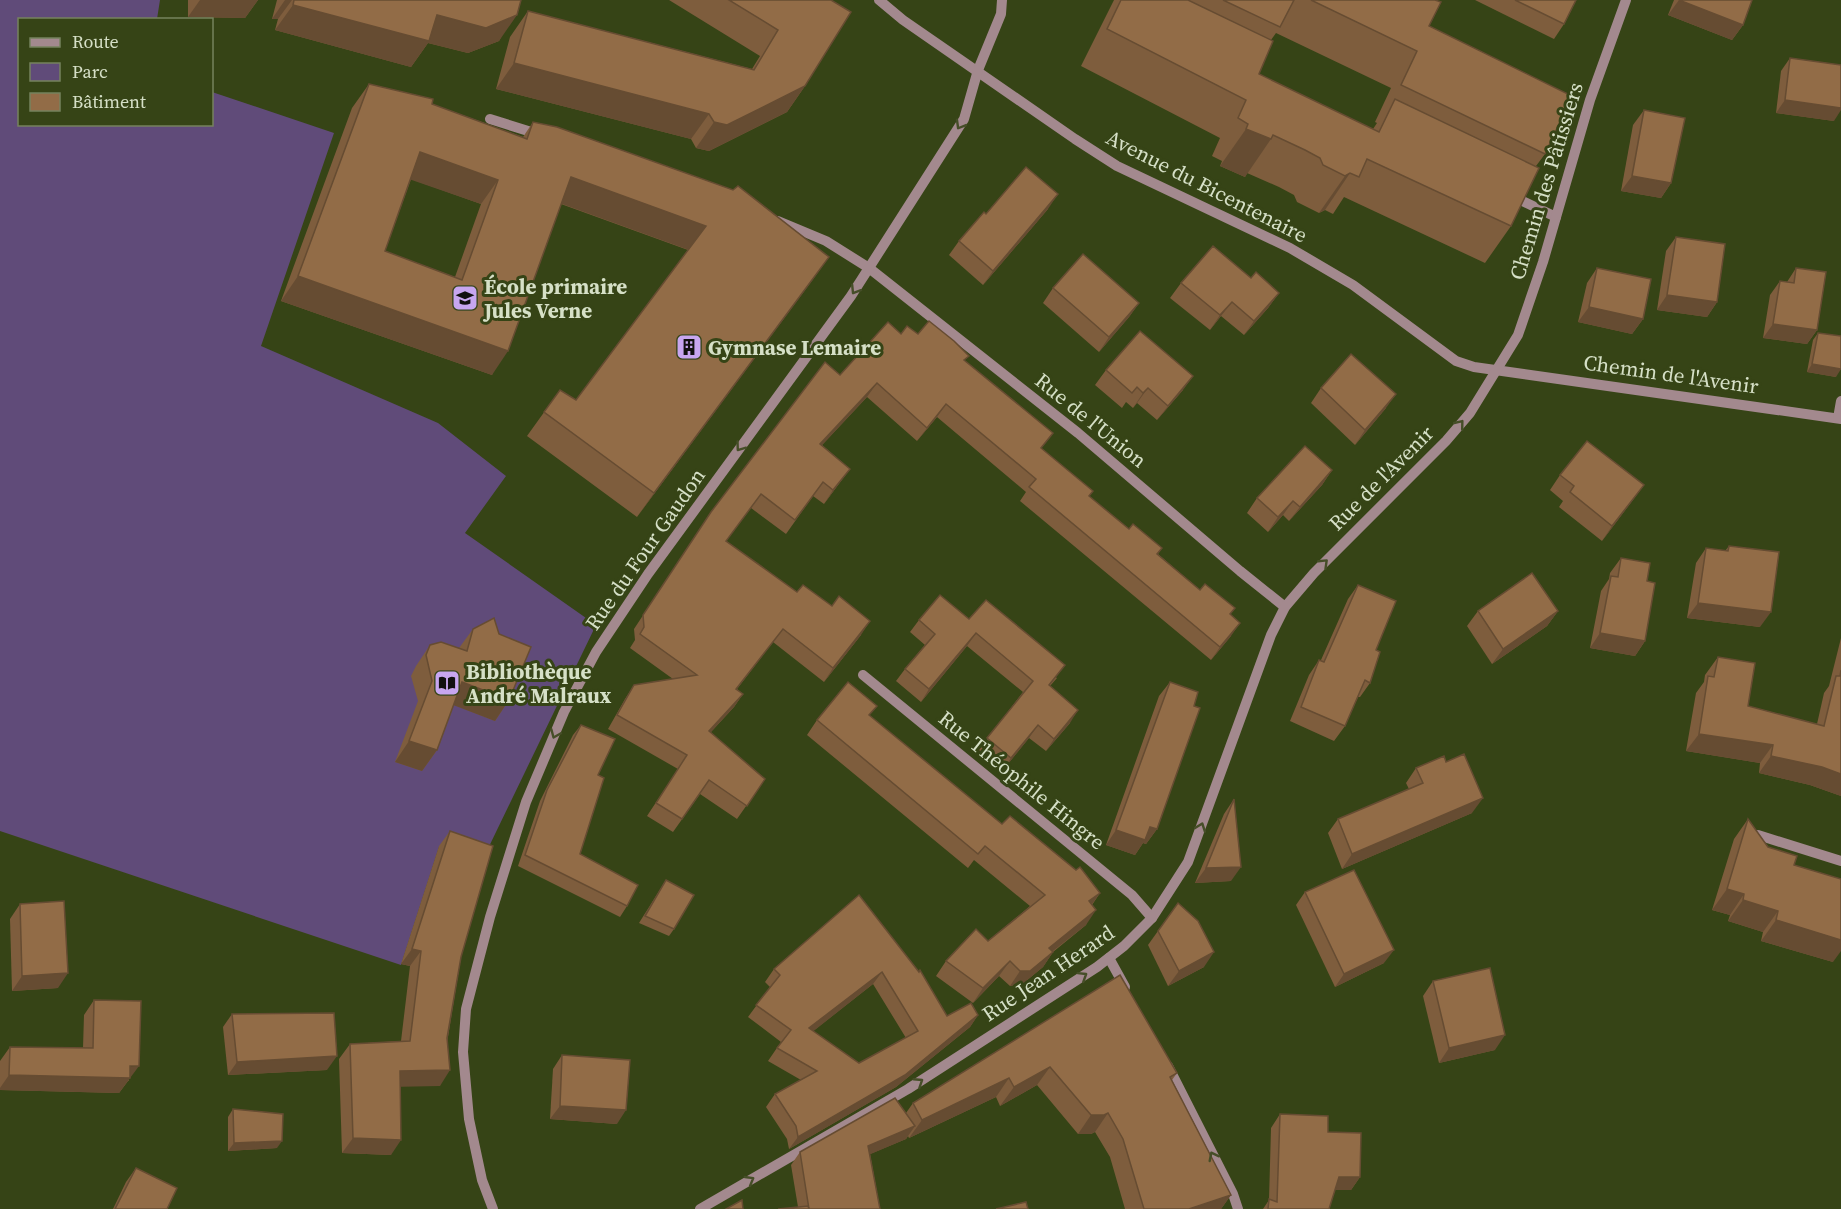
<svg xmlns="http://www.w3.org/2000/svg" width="1841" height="1209" viewBox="0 0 1841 1209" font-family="'Source Serif 4',serif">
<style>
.green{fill:#604b79}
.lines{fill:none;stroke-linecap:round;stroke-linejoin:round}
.minor{stroke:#a3898e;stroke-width:10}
.wall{fill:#7e5d3d;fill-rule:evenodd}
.shaded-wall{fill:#664c32}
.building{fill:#926c47;stroke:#664c32;stroke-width:1.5;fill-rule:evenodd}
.oneway{stroke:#464e28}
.labels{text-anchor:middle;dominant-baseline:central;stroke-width:6;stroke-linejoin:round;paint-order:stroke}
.street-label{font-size:21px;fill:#d6e0c7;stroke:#364416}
.poi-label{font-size:21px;font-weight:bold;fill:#d6e0c7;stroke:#364416;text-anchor:start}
</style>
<rect width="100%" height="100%" fill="#364416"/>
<path class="green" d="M0 0H160L157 19 20 20V124H212V92L334 133 261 346 438 423 506 476 465 533 596 625 482 861 439 847 401 965 0 831Z"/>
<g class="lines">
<g class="minor">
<path d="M879 0 903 20 1075 139 1117 166 1290 248 1353 285 1456 361 1474 367 1841 419"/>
<path d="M490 119 541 135"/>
<path d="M1512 196 1556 217"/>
<path d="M778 221 826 241 869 268 1078 433 1240 571 1285 607"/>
<path d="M1838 418 1841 401"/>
<path d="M863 675 1132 895 1152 918"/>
<path d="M1758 835 1841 861"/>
<path d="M1109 958 1125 987"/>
<path d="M1168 1066 1233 1194 1238 1209"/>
<path d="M493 1209 482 1180 469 1119 463 1052 466 1009 490 917 526 802 564 712 596 652 648 574 851 296 964 119 978 70 1001 14 1002 0"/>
<path d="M700 1209 908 1089 1097 967 1124 946 1152 918 1188 862 1271 635 1285 607 1314 573 1446 441 1470 413 1518 335 1543 262 1590 100 1626 0"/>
</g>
</g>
<g class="wall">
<path d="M188 0H258L245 18 188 17Z"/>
<path d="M277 0H521L499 41 468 53 428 43 411 67 275 30 278 19H272Z"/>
<path d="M669 0H831L805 86 787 112 709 151 696 148 691 139 496 89 510 37 528 11 752 69 760 56Z"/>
<path d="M1114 0H1435L1429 26 1545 154 1536 166 1511 226 1485 263 1344 197 1333 214 1325 210 1319 213 1297 202 1294 195 1279 187 1247 173 1245 177 1220 166 1222 161 1212 156 1220 138 1081 66ZM1276 33 1391 88 1375 122 1377 123 1373 129 1259 74 1271 40Z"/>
<path d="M1475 0H1576L1564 24 1554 39Z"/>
<path d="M1674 0H1752L1743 25 1732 40 1668 15Z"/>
<path d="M1790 58 1834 121 1776 113 1781 71Z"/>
<path d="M369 84 432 104 523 137 533 122 829 257 637 517 527 436 560 390 576 400 688 250 561 204 492 375 281 301 352 108ZM411 179 481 204 455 277 385 251Z"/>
<path d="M1644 110 1671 183 1661 198 1621 191 1633 125Z"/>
<path d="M1048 209 983 285 949 255 959 241 986 214Z"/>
<path d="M1676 237 1717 302 1707 317 1657 310 1666 251Z"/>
<path d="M1597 268 1643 319 1632 334 1578 322 1587 283Z"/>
<path d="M1796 268 1817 330 1807 344 1763 338 1770 295 1780 281 1787 282Z"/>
<path d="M1251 278 1279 293 1268 308 1244 335 1221 316 1210 330 1170 298 1181 283Z"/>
<path d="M1053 288 1139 303 1129 317 1099 352 1043 303Z"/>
<path d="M1818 333 1836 377 1807 372 1813 340Z"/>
<path d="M901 334H918L965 361 1042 449 1089 496 1129 529 1162 548 1158 554 1200 590 1235 608 1230 615 1231 636 1211 660 1020 501 1026 492 937 417 917 441 867 397 822 445 850 469 824 504 813 496 786 534 751 508 726 541 797 592 861 635 824 682 773 642 737 689 743 694 734 707 710 733 765 779 737 819 700 794 673 832 647 816 678 769 608 729 625 699 634 685 673 679 630 648 635 640 634 629 711 512 840 375Z"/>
<path d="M1106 370 1183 390 1157 420 1137 403 1133 408 1126 402 1122 408 1095 385Z"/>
<path d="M1321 388 1386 408 1355 445 1311 403Z"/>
<path d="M1332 470 1322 485 1289 521 1283 515 1268 532 1247 513 1257 498Z"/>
<path d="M1560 475 1644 485 1602 541 1559 507 1563 501 1550 490Z"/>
<path d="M1729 546 1760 627 1687 618 1696 563 1706 548 1725 551Z"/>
<path d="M1621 558 1647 581 1645 641 1635 656 1590 648 1601 591 1609 579 1610 573Z"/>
<path d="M1358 585 1376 650 1370 683 1360 697H1358L1345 726 1334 741 1290 721 1309 675 1319 660H1321L1348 599Z"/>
<path d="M1478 611H1558L1547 626 1492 664 1467 626Z"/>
<path d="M969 619 1057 678 1050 686 1070 723 1046 751 1029 738 1003 770 979 750 1023 692 967 646 921 702 896 681 905 669 925 645 910 632 919 620Z"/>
<path d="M473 629 509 700 495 721 454 705 437 750 422 771 395 762 418 701 411 676 416 666 430 645 459 648Z"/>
<path d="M1841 638V796L1810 785 1759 773 1760 763 1686 751 1696 693 1704 682 1705 675 1718 657 1748 706 1817 724 1824 693 1829 686Z"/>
<path d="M1170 682 1157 829 1146 844 1143 843 1135 855 1106 845 1159 696Z"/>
<path d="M870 716 1002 824 1100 893 1092 905 1086 925 1053 952 1043 967 1020 986H1010L999 976 973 1003 936 976 946 961 988 941 1030 906 974 860 968 868 807 735 817 720Z"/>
<path d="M581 725 598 775 580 854 627 906 620 917 518 866 540 801 573 735Z"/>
<path d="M1446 762 1472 813 1342 869 1328 833 1338 819 1409 789 1406 783 1416 768Z"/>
<path d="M1234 799 1231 881 1195 883 1224 814Z"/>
<path d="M1748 819 1768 847 1794 865 1833 962 1761 941 1763 932 1728 921 1730 915 1712 910 1734 839Z"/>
<path d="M450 831 461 957 440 1086H401L391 1155 342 1153 339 1059 350 1044 401 1041 410 966 401 964 439 846Z"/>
<path d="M666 880 674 929 669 936 639 923Z"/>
<path d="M1305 892 1384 963 1335 987 1296 905Z"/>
<path d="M859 895 947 1016 978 1015 970 1027 896 1087 789 1149 787 1139 766 1107 775 1094 801 1080 768 1061 781 1042 748 1017 770 987 765 982 774 969ZM873 984 906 1038 859 1063 813 1031Z"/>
<path d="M1178 903 1204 967 1168 986 1148 945Z"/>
<path d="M20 904 58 988 12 991 10 919Z"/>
<path d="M1120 975 1177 1073 1172 1080 1231 1195 1221 1209H1125L1110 1157 1095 1132 1091 1134H1078L1037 1085 1000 1106 996 1097 909 1138 908 1136 906 1139 870 1154 880 1209 798 1207 791 1165 800 1152 906 1113 913 1103Z"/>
<path d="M1433 981 1495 1050 1439 1063 1423 996Z"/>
<path d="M94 1000 129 1081H128L119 1093 0 1090V1061L10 1047 83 1048 84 1015Z"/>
<path d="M232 1014 327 1070 228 1075 223 1027Z"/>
<path d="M562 1055 617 1124 550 1119 553 1069Z"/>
<path d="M233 1109 277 1148 228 1151V1117Z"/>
<path d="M1280 1114 1328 1132 1360 1177 1351 1190H1335L1329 1209H1263L1269 1200 1271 1128Z"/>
<path d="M136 1168 167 1209H113L126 1182Z"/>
</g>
<g class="shaded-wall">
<path d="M200 0H258L245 18 188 17Z"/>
<path d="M285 0H292L278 19H272Z"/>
<path d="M1679 0 1743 25 1732 40 1668 15Z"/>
<path d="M293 5 437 15H517L499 41 468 53 428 43 411 67 275 30Z"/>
<path d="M514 63 709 114 691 139 496 89Z"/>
<path d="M805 86 787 112 709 151 696 148 714 122Z"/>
<path d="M1785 100 1841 108V110L1834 121 1776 113Z"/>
<path d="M1246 129 1271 139 1245 177 1220 166Z"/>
<path d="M420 152 498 180 481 204 403 177Z"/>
<path d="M1350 173 1325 210 1319 213 1345 176Z"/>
<path d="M1632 176 1671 183 1661 198 1621 191Z"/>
<path d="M571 177 706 226 689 250 554 201Z"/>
<path d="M1058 194 1048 209 983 285 993 271Z"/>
<path d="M829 257 812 281 637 517 654 493Z"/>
<path d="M298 276 508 351 492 375 281 301Z"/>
<path d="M1279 293 1268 308 1244 335 1254 321Z"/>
<path d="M1667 295 1717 302 1707 317 1657 310Z"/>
<path d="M1232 302 1210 330 1220 315Z"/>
<path d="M1139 303 1129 317 1099 352 1109 337Z"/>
<path d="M1589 307 1643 319 1632 334 1578 322Z"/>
<path d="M1773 324 1817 330 1807 344 1763 338Z"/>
<path d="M1812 364 1841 369 1836 377 1807 372Z"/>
<path d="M1193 376 1183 390 1157 420 1168 406Z"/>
<path d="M877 383 867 397 810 458 820 444Z"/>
<path d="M1148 388 1137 403 1133 408 1143 393Z"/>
<path d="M1396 394 1386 408 1355 445 1365 430Z"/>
<path d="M946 404 937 417 917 441 927 428Z"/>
<path d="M850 469 840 482 824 504 833 490Z"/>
<path d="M1332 470 1322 485 1289 521 1300 507Z"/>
<path d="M1644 485 1633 500 1602 541 1612 526Z"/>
<path d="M1293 501 1283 515 1268 532 1278 517Z"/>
<path d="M1698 603 1771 612 1760 627 1687 618Z"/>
<path d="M1558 611 1547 626 1492 664 1503 649Z"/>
<path d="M870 621 861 635 824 682 833 668Z"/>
<path d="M1240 623 1231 636 1211 660 1220 647Z"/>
<path d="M976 633 967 646 921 702 929 689Z"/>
<path d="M1600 633 1645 641 1635 656 1590 648Z"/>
<path d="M462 682 509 700 495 721 448 703Z"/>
<path d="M743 694 734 707 699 745 709 731Z"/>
<path d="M1078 710 1070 723 1046 751 1054 739Z"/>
<path d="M1038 725 1029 738 1003 770 1011 758Z"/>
<path d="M1699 734 1773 745 1760 763 1686 751Z"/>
<path d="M409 741 437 750 422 771 395 762Z"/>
<path d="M1771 756 1822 767 1841 774V796L1810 785 1759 773Z"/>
<path d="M1483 798 1472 813 1342 869 1352 854Z"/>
<path d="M1150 827 1157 829 1146 844 1143 843 1135 855 1106 845 1116 830Z"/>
<path d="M1241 867 1231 881 1195 883 1206 868Z"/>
<path d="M1727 889 1744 894 1730 915 1712 910Z"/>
<path d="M1100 893 1090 907 1089 901Z"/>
<path d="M1743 900 1778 911 1763 932 1728 921Z"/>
<path d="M1096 910 1086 925 1039 962 1049 948Z"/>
<path d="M1776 920 1841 940V951L1833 962 1761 941Z"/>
<path d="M412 949 421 951 410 966 401 964Z"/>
<path d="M1394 950 1384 963 1335 987 1344 974Z"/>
<path d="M1053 952 1043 967 1020 986H1010L1020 971Z"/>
<path d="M1214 952 1204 967 1168 986 1179 971Z"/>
<path d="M1010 961 999 976 973 1003 983 988Z"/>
<path d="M882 972 873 984 801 1041 809 1028Z"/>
<path d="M68 973 58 988 12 991 22 976Z"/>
<path d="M978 1015 970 1027 896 1087 789 1149 798 1137Z"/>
<path d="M1505 1035 1495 1050 1439 1063 1449 1048Z"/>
<path d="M337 1056 327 1070 228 1075 237 1062Z"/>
<path d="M139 1066 119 1093 0 1090V1088L9 1075Z"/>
<path d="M1050 1067 1037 1085 1000 1106 1014 1087Z"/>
<path d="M450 1070 440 1086 390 1087 400 1071Z"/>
<path d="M1009 1078 996 1097 909 1138 922 1120Z"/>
<path d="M560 1106 626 1110 617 1124 550 1119Z"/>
<path d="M1108 1113 1095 1132 1091 1134H1078L1091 1115Z"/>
<path d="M915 1126 906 1139 859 1159 868 1146Z"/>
<path d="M353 1138 401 1140 391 1155 342 1153Z"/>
<path d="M282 1141 277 1148 228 1151 234 1143Z"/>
<path d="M1339 1177H1360L1351 1190H1330Z"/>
<path d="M1231 1195 1221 1209H1189Z"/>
</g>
<g class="building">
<path d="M294 0H521L517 15 486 28 437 15 429 41 293 5Z"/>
<path d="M729 0H831L851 12 805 86 727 125 714 122 709 114 514 63 528 11 754 70 778 30Z"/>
<path d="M1121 0H1188L1273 41 1259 74 1379 132 1395 99 1539 168 1511 226 1367 159 1359 177 1350 173 1345 176 1323 165 1320 158 1305 150 1273 135 1271 139 1246 129 1248 124 1238 118 1246 100 1107 29Z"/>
<path d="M1223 0H1294L1280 27Z"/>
<path d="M1311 0H1435L1441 2 1429 26 1572 96 1545 154 1401 85 1417 51Z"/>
<path d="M1515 0H1576L1564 24Z"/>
<path d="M1679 0H1752L1743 25Z"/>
<path d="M1790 58 1841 65V108L1785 100Z"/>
<path d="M369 84 433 99 432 104 527 139 533 122 557 127 733 190 738 186 829 257 654 493 544 412 560 390 576 400 706 226 571 177 508 351 298 276ZM420 152 498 180 462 280 385 251Z"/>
<path d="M1644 110 1685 118 1671 183 1632 176Z"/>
<path d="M1026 167 1058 194 993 271 959 241 984 212 986 214Z"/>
<path d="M1676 237 1725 244 1717 302 1667 295Z"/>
<path d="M1213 246 1251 278 1256 272 1279 293 1254 321 1232 302 1220 315 1181 283Z"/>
<path d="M1083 254 1139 303 1109 337 1053 288Z"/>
<path d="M1597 268 1651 279 1643 319 1589 307Z"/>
<path d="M1796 268 1826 272 1817 330 1773 324 1780 281 1794 283Z"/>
<path d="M929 321 954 341 969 356 964 360 1053 433 1041 448 1093 491 1089 496 1129 529 1133 524 1162 548 1157 554 1200 590 1205 584 1235 608 1230 614 1240 623 1220 647 1029 487 1036 479 946 404 927 428 877 383 820 444 850 469 833 490 823 482 795 520 761 494 726 541 797 592 803 585 832 606 839 596 870 621 833 668 783 629 736 689 743 694 709 731 765 779 747 806 709 780 682 819 656 803 687 755 617 715 634 685 697 675 640 634 644 627 643 615 711 512 825 362 840 375 888 322 901 334 907 326 918 334Z"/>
<path d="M1140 331 1193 376 1168 406 1148 388 1143 393 1137 387 1132 393 1106 370Z"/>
<path d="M1818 333 1841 336V369L1812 364Z"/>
<path d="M1351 354 1396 394 1365 430 1321 388Z"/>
<path d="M1587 441 1644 485 1612 526 1570 492 1574 486 1560 475Z"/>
<path d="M1305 446 1332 470 1300 507 1293 501 1278 517 1257 498Z"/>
<path d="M1729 546 1779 552 1771 612 1698 603 1706 548 1728 551Z"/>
<path d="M1621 558 1650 563 1647 581 1655 583 1645 641 1600 633 1611 576 1618 577Z"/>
<path d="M1532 573 1558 611 1503 649 1478 611Z"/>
<path d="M1358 585 1396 601 1376 650 1380 652 1370 683 1365 680 1345 726 1301 707 1319 660 1324 662Z"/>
<path d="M940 595 969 619 986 600 1065 665 1049 685 1078 710 1054 739 1038 725 1011 758 987 738 1033 681 976 633 929 689 905 669 935 634 919 620Z"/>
<path d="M494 618 499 634 531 647 509 700 462 682 437 750 409 741 432 681 426 655 430 645 441 642 467 651 473 629Z"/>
<path d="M1718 657 1755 663 1748 706 1824 726 1836 676H1840L1841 670V774L1822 767 1771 756 1773 745 1699 734 1708 676 1714 677Z"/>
<path d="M848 682 877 706 869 715 1002 824 1010 816 1076 870 1080 867 1100 893 1089 901 1096 910 1049 948 1053 952 1030 971H1020L1010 961 983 988 946 961 976 929 988 941 1045 895 985 846 978 854 817 720Z"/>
<path d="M1170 682 1198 692 1194 706 1200 708 1157 829 1150 827 1145 840 1116 830Z"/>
<path d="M581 725 615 739 598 775 604 778 580 854 638 885 627 906 525 855 547 790Z"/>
<path d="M1464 754 1483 798 1352 854 1338 819 1423 783 1416 768 1444 756 1446 762Z"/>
<path d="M1234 799 1241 867 1206 868Z"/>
<path d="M1748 819 1768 847 1797 856 1794 865 1841 879V940L1776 920 1778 911 1743 900 1744 894 1727 889Z"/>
<path d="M450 831 493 846 461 957 447 1038 450 1070 400 1071 401 1140 353 1138 350 1044 410 1041 421 951 412 949Z"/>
<path d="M1354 870 1394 950 1344 974 1305 892Z"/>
<path d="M666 880 694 895 674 929 645 916Z"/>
<path d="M859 895 919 972 920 970 947 1016 971 1003 978 1015 905 1075 798 1137 796 1126 775 1094 817 1071 777 1048 791 1030 756 1005 780 975 774 969ZM882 972 918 1031 859 1063 809 1028Z"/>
<path d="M64 901 68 973 22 976 20 904Z"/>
<path d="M1178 903 1198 921 1214 952 1179 971 1158 931Z"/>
<path d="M1490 968 1505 1035 1449 1048 1433 981Z"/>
<path d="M1120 975 1177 1073 1170 1077 1231 1195 1189 1209H1144L1123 1139 1108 1113 1104 1115H1091L1050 1067 1014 1087 1009 1078 922 1120 913 1103Z"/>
<path d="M94 1000 141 1001 139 1066H130V1078L9 1075 10 1047 93 1048Z"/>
<path d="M334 1013 337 1056 237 1062 232 1014Z"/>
<path d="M562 1055 630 1060 626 1110 560 1106Z"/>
<path d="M895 1098 915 1126 868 1146 880 1209H809L800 1152Z"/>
<path d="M233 1109 283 1114 282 1141 234 1143Z"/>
<path d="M1280 1114 1328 1116V1132L1361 1133 1360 1177H1339L1329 1209H1268L1269 1199 1277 1202Z"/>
<path d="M136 1168 177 1188 167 1209H115Z"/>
<path d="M742 1200 743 1209H726Z"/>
<path d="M1026 1202 1028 1209H996Z"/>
<path d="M808 1206 809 1209H778Z"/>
</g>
<defs><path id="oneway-chevron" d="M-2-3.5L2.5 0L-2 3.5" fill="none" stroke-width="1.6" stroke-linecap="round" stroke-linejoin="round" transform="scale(1.5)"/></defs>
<g class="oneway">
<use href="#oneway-chevron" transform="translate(960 125) rotate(120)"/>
<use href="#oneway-chevron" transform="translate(855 290) rotate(122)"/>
<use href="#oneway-chevron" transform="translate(1460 424) rotate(-51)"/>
<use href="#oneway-chevron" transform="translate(740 447) rotate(126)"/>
<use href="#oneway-chevron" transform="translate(1324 563) rotate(-44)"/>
<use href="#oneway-chevron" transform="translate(555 734) rotate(113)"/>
<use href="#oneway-chevron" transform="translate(1201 827) rotate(-70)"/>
<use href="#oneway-chevron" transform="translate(1083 976) rotate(-32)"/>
<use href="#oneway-chevron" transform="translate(919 1082) rotate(-33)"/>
<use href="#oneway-chevron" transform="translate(1213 1156) rotate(-117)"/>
<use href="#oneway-chevron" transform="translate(750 1180) rotate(-30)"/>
</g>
<defs>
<g id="school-square" transform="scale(1.35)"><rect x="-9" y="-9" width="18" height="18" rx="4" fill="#c7a6f0" stroke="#364416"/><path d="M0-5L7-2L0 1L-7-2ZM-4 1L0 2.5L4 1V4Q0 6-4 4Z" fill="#111"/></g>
<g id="building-square" transform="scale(1.35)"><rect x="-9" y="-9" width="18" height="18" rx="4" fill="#c7a6f0" stroke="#364416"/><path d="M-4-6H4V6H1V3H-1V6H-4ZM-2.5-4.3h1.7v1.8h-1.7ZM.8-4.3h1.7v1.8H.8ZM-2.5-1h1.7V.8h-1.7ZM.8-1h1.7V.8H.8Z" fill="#111"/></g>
<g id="library-square" transform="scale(1.35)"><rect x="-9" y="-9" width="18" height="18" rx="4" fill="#c7a6f0" stroke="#364416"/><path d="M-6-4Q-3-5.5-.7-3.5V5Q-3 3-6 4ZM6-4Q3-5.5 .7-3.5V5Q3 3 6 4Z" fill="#111"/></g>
</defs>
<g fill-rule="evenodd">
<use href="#school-square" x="465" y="298"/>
<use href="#building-square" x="689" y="347"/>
<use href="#library-square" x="447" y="683"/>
</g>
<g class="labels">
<g class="street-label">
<text transform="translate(1546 181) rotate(-73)">Chemin des Pâtissiers</text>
<text transform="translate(1207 186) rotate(27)">Avenue du Bicentenaire</text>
<text transform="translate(1671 374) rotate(8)">Chemin de l'Avenir</text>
<text transform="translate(1091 420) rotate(39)">Rue de l'Union</text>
<text transform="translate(1381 478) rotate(-45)">Rue de l'Avenir</text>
<text transform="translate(645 549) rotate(-55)">Rue du Four Gaudon</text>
<text transform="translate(1022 780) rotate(39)">Rue Théophile Hingre</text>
<text transform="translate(1048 973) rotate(-34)">Rue Jean Herard</text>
</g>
<g class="poi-label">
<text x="484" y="286">École primaire<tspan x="484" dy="24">Jules Verne</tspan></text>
<text x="708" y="347">Gymnase Lemaire</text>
<text x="466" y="671">Bibliothèque<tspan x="466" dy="24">André Malraux</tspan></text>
</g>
</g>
<rect x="18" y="18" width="195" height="108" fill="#364416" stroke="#76825d" stroke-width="1.5"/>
<rect x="30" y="38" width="30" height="9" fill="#a3898e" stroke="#76825d" stroke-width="1.5"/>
<text x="72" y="48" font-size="18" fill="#d6e0c7">Route</text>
<rect x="30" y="63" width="30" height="18" fill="#604b79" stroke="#76825d" stroke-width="1.5"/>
<text x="72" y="78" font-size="18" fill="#d6e0c7">Parc</text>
<rect x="30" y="93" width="30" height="18" fill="#926c47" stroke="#76825d" stroke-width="1.5"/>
<text x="72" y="108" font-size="18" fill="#d6e0c7">Bâtiment</text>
</svg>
